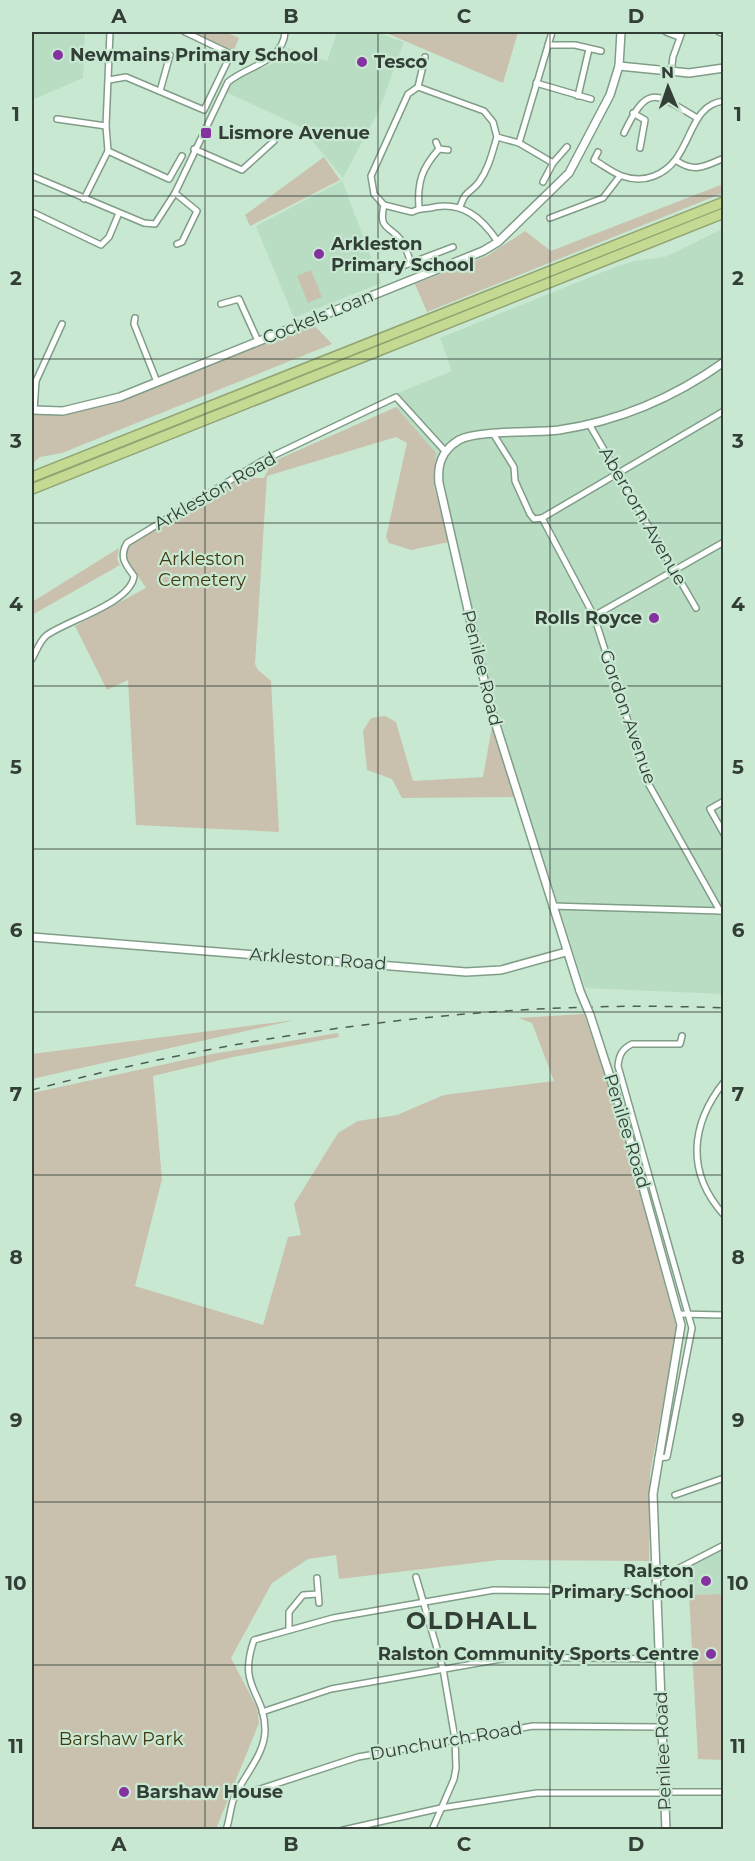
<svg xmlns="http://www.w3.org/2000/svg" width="755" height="1861" viewBox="0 0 755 1861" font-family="Montserrat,sans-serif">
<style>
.built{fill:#b8ddc3}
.green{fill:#c9c1ae}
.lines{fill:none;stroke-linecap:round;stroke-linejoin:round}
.minor-casing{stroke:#809d88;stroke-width:8}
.tertiary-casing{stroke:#809d88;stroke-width:10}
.motorway-casing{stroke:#91a372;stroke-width:12}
.minor{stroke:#fff;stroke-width:5}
.tertiary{stroke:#fff;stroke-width:7}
.motorway{stroke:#c4da92;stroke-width:9}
.rail{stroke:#4e5d52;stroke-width:1.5;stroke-dasharray:8 8;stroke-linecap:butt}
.tertiary-bridge-casing{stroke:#809d88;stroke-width:10;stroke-linecap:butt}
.tertiary-bridge{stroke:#fff;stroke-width:7}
.grid{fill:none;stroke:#323e36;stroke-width:1.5;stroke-opacity:0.55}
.poi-dot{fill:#8532a1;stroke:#c9e8d2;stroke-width:2}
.labels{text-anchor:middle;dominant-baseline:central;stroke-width:4.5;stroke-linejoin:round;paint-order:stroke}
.poi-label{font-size:18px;font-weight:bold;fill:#323e36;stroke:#c9e8d2;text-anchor:start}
.street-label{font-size:18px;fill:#323e36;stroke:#c9e8d2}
.park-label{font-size:18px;fill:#44370f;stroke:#c9e8d2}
.district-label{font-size:24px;font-weight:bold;letter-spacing:1.5px;fill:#323e36;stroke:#c9e8d2}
.neatline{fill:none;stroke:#323e36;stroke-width:2}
.grid-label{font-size:20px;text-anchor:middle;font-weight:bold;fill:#323e36}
</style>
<rect width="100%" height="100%" fill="#c9e8d2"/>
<g class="built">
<path d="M32 32H85L83 78 32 100Z"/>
<path d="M337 32H375L404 42 379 110 343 178 301 127 226 92 228 85 243 76 281 60 288 48 327 61Z"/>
<path d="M342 181 381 283 294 318 256 226Z"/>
<path d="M723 229V994L585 988 492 701 434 486 436 453 396 407 404 401 398 393 452 371 440 338 610 269 634 261 665 257Z"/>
<path d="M723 1549V1594L689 1595 688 1568Z"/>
</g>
<g class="green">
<path d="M191 32H225L239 38 233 52Z"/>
<path d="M384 32H518L503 83Z"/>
<path d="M324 157 340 180 250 226 245 215Z"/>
<path d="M723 184V193L427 312 415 284 487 256 525 231 551 251Z"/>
<path d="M311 270 322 297 308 303 297 276Z"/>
<path d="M311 322 332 344 62 453 40 457 32 464V415L64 414 113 403Z"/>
<path d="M396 407 436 453 434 486 449 542 411 550 389 543 386 537 407 443 396 437 267 476 255 664 258 670 271 681 279 832 136 825 128 680 107 690 75 626 146 588 125 556 129 546 247 474 254 478H264L272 462Z"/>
<path d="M119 548 117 559 120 565 32 615V602Z"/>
<path d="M385 716 396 722 413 781 483 777 493 721 517 797 402 798 392 779 367 770 363 731 371 718Z"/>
<path d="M584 1014 620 1120 677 1330 650 1473 649 1561 499 1560 339 1579 336 1555 308 1559 272 1583 231 1658 257 1708 259 1723 216 1829H32V1093L212 1054 338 1033 339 1037 233 1057 153 1076 162 1179 135 1286 263 1325 288 1237 301 1235 294 1204 338 1133 358 1121 397 1115 444 1095 554 1081 532 1023 518 1018Z"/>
<path d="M295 1020 32 1079V1054Z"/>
<path d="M723 1594V1760L698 1759 689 1595Z"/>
</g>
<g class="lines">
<g class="minor-casing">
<g id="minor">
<path d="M666 32 679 37"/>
<path d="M719 32 724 34"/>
<path d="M548 45H575L601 51"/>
<path d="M671 73 673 57 682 32"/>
<path d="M109 80 126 77 204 110 231 54 185 32"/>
<path d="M536 83 591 99"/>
<path d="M418 87 425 57"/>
<path d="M160 91 170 55"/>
<path d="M578 96 589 49"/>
<path d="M633 113 645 120 640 148"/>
<path d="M57 119 106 126"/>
<path d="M624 133C648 83 655 93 697 118"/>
<path d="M436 142 439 149 448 150"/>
<path d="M519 143 552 32"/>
<path d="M194 149 242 170 274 141"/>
<path d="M108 151 169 179 182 156"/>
<path d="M598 152 594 160C603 165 613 173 622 176 633 180 644 180 654 176 694 161 685 105 724 101"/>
<path d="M677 161C694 173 706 166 724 158"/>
<path d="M32 176 144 223 155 224 175 193 228 82C249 65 283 62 285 32"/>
<path d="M543 182 553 163 567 147"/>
<path d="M175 193 197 211 182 242 177 244"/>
<path d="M84 199 108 151 106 126 110 32"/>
<path d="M384 205C378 231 390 225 401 240 406 247 408 255 411 263"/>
<path d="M460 207C466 189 470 194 479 182 489 168 492 153 497 137"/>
<path d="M419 208C417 182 422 168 439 149"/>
<path d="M32 212 101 245 109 237 119 213"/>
<path d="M550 218 603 198 620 176"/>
<path d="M498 242C482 218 462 200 430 208 423 209 419 208 412 212L384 205 374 194 371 176 408 94 418 87 484 111 493 122 497 137 519 143 553 163"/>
<path d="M395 269 453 247"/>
<path d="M221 304 239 299 258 341"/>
<path d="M135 318 134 324 157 382"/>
<path d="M34 410 36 381 62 324"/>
<path d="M589 424 696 608"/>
<path d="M494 435 514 467 515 481 530 514 534 519 542 518"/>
<path d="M542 518 594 616 648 783 720 911"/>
<path d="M542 518 724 411"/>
<path d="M594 616 724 542"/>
<path d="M32 659C36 652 40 640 47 635 68 620 131 603 134 576 125 564 119 557 127 543L262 461 396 397 445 451"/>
<path d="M724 801 710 809 724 834"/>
<path d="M552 906 722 911"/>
<path d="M724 1082C690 1125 686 1173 724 1215"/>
<path d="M679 1314 724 1315"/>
<path d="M658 1458 667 1457 692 1328 618 1066C619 1055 622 1049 632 1044H680L682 1036"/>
<path d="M675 1495 724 1478"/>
<path d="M416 1577 443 1669 455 1739 456 1768 454 1779 432 1830"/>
<path d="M317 1578 319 1603"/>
<path d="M656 1580 724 1545"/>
<path d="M289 1630V1612L303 1595 318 1594"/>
<path d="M262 1712 331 1689 513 1657 659 1659"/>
<path d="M665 1792H724"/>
<path d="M237 1793H248L358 1757 533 1726 662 1727"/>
<path d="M226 1830C230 1819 230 1808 234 1798 243 1776 265 1755 265 1730 265 1691 237 1689 254 1640L333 1618 494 1590 656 1592"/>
<path d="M343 1830 441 1808 537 1793H665"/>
</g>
</g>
<g class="tertiary-casing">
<g id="tertiary">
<path d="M619 66 689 73 724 68"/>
<path d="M32 410 63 411 120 397 483 251 498 242 569 173 610 95 619 66 621 32"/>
<path d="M32 937 466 972 501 970 566 952"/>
<path d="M580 991 490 706 439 483C437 464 442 450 459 440 477 430 535 433 559 430 619 421 675 397 724 362"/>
<path d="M590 1015 626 1126 681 1325 653 1494 666 1830"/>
</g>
</g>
<g class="motorway-casing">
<g id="motorway">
<path d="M32 477 724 202"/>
<path d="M32 489 724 213"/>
</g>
</g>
<use href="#minor" class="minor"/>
<use href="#tertiary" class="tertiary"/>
<use href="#motorway" class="motorway"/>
<path class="rail" d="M32 1090C251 1032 496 998 724 1008"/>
<g class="tertiary-bridge-casing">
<path id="tertiary-bridge" d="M580 991 590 1015"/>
</g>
<use href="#tertiary-bridge" class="tertiary-bridge"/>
</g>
<path class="grid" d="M205 32V1830M378 32V1830M550 32V1830M32 196H724M32 359H724M32 523H724M32 686H724M32 849H724M32 1012H724M32 1175H724M32 1338H724M32 1502H724M32 1665H724"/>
<g class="poi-dot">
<circle cx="58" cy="55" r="6"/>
<circle cx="362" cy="62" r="6"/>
<rect x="200" y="127" width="12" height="12" rx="3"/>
<circle cx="319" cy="254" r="6"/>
<circle cx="654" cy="618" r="6"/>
<circle cx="706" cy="1581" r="6"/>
<circle cx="711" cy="1654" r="6"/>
<circle cx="124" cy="1792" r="6"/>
</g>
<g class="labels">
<g class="poi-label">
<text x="70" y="55">Newmains Primary School</text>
<text x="374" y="62">Tesco</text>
<text x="218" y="133">Lismore Avenue</text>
<text x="331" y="244">Arkleston<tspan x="331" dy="21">Primary School</tspan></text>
<text x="642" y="618" text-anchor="end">Rolls Royce</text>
<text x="694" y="1571" text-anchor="end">Ralston<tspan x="694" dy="21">Primary School</tspan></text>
<text x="699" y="1654" text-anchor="end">Ralston Community Sports Centre</text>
<text x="136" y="1792">Barshaw House</text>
</g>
<g class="street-label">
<text transform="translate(318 317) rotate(-22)">Cockels Loan</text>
<text transform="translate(215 491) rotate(-30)">Arkleston Road</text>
<text transform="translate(643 516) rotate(60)">Abercorn Avenue</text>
<text transform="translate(482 668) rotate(76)">Penilee Road</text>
<text transform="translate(628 717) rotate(71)">Gordon Avenue</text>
<text transform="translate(318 959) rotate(4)">Arkleston Road</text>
<text transform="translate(627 1131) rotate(73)">Penilee Road</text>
<text transform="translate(446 1741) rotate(-10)">Dunchurch Road</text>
<text transform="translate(663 1751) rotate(-92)">Penilee Road</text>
</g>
<g class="park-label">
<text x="202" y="559">Arkleston<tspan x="202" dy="21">Cemetery</tspan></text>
<text x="121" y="1739">Barshaw Park</text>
</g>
<g class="district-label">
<text x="472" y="1620">OLDHALL</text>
</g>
</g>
<rect width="755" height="1861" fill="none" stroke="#c9e8d2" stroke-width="66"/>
<g transform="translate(668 87) rotate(358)" stroke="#c9e8d2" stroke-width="4.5" paint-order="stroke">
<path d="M0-4.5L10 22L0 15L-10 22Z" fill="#323e36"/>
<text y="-9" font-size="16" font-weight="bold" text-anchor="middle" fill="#323e36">N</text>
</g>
<rect x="33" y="33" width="689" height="1795" class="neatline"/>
<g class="grid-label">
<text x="119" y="23">A</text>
<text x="291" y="23">B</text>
<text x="464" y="23">C</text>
<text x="636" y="23">D</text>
<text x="16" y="121">1</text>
<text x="738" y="121">1</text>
<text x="16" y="285">2</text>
<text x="738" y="285">2</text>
<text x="16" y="448">3</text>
<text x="738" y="448">3</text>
<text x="16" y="611">4</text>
<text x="738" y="611">4</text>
<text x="16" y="774">5</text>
<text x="738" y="774">5</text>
<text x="16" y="937">6</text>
<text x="738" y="937">6</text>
<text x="16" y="1101">7</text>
<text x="738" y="1101">7</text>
<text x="16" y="1264">8</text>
<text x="738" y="1264">8</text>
<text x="16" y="1427">9</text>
<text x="738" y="1427">9</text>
<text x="16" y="1590">10</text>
<text x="738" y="1590">10</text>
<text x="16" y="1753">11</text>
<text x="738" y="1753">11</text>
<text x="119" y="1851">A</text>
<text x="291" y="1851">B</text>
<text x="464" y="1851">C</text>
<text x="636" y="1851">D</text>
</g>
</svg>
